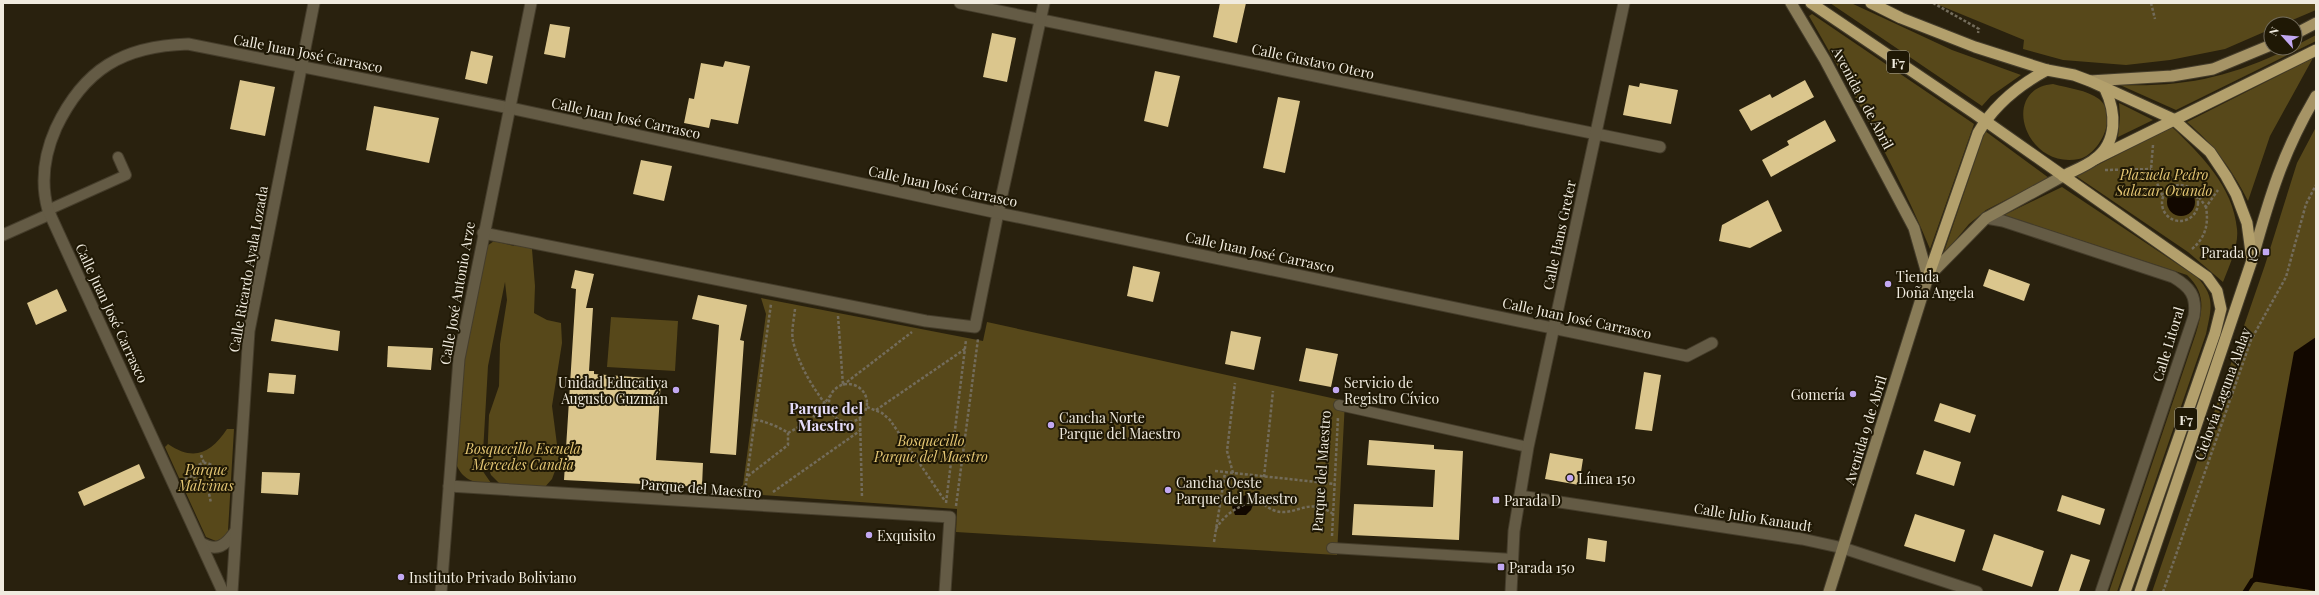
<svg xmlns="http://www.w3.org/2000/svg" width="2319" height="595" viewBox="0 0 2319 595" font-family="'Playfair Display',serif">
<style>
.green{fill:#57481a}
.water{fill:#120800}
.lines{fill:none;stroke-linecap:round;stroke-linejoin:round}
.stream{stroke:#120800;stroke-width:5}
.building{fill:#dbc68d}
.service-casing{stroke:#453d2b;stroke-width:12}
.minor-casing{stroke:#453d2b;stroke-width:13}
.secondary-casing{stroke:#453d2b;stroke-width:13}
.primary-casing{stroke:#453d2b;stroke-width:13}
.trunk-casing{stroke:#453d2b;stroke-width:13}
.path{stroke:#736c5b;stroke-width:2.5;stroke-dasharray:3 2;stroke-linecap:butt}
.service{stroke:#645b45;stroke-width:10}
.minor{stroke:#645b45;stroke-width:11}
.secondary{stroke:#897c58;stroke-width:11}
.primary{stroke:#a69466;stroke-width:11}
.trunk{stroke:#b3a06c;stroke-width:11}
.poi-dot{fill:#c2a8f2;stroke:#1f1805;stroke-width:1.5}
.labels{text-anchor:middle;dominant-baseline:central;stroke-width:4;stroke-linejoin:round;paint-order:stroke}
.shield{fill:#1f1805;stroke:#b1ac9e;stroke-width:1}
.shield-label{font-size:13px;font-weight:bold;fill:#f0ebdf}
.street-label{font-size:14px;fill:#f0ebdf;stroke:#1f1805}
.park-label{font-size:14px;font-style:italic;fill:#e5c774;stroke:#1f1805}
.poi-label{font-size:14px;fill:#f0ebdf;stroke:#1f1805;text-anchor:start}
.neighbourhood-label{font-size:15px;font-weight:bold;fill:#e4dbf8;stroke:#1f1805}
</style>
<rect width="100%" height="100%" fill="#29210e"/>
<g class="green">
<path d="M1830 3H1851L1952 50 2021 75 1991 96 1982 106Z"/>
<path d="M1934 3H2316V10L2283 24H2271V29L2225 49 2170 60 2126 65 2063 60 2023 49 2024 40Z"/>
<path d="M1812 14 1974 124 1930 249C1897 168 1852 91 1809 16Z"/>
<path d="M2316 35V41L2176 110 2120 85C2186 87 2231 77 2290 48H2295V46Z"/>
<path d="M2313 58 2270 136 2248 201C2232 169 2214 145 2187 122Z"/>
<path d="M2053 84C2068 88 2087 90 2099 99 2119 115 2100 154 2079 159 2025 170 1999 89 2053 84Z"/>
<path d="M2119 103 2153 120 2118 137 2120 117Z"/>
<path d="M2172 127C2201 155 2233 186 2237 229 2239 246 2229 266 2223 282L2188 252 2076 176Z"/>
<path d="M2316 127V592H2152L2265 265 2297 163Z"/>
<path d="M1985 131 2049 178 1986 210 1969 224 1943 255Z"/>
<path d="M2062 187 2197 277C2216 297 2211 309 2206 334L2117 592H2109L2196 333C2203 310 2206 293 2187 275L2004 215Z"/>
<path d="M522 235 531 237 535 286 534 313 547 320 561 323 562 343 552 406 559 460 552 479 536 497 510 494 491 475 487 464 489 415 499 386 500 344 507 300 505 282 488 366 482 470 491 483C475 483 464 481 457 466L462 370 487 246 494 241 514 246Z"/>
<path d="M761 298 983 341 987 322 1345 401 1337 555 956 532 957 509 734 493 743 485 766 314Z"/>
<path d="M611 317 678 321 675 371 607 367Z"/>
<path d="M227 429H234L228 531 223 538 216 541 206 537 165 447 168 444C194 462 211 453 227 429Z"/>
</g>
<g class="water">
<circle cx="2181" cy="202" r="14"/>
<path d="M2316 337V591L2252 581 2294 352Z"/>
<path d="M1254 492 1256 497 1251 510 1246 515H1235L1232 507 1235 499Z"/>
</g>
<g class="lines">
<path class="stream" d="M2245 592 2252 581 2257 578"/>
</g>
<g class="building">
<path d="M1220 3H1246L1237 43 1213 37Z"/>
<path d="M550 24 570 27 565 58 544 54Z"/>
<path d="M992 33 1016 38 1007 82 983 77Z"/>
<path d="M471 51 493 56 487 84 465 79Z"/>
<path d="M725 61 750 66 738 124 711 119 709 128 684 123 689 98 694 99 701 63 723 67Z"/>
<path d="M1155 71 1180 76 1168 127 1144 121Z"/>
<path d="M240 80 275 87 265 136 230 129Z"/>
<path d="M1805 80 1814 97 1751 131 1739 110 1770 94 1772 98Z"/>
<path d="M1640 83 1678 90 1671 124 1623 115 1629 85 1639 87Z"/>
<path d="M1278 97 1300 101 1285 173 1263 168Z"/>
<path d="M374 106 439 118 429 163 366 150Z"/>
<path d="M1825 120 1836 141 1771 177 1762 160 1789 145 1787 141Z"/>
<path d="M641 160 672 166 664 201 633 194Z"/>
<path d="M1768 200 1782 231 1750 248 1719 241 1722 225Z"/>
<path d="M1133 266 1160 272 1153 302 1127 296Z"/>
<path d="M1989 269 2030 284 2024 301 1983 286Z"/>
<path d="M575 270 594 274 586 308H593L589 371H594V374L661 379 656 460 703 463 702 487 564 480 576 289 571 288Z"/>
<path d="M57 289 67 311 36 325 27 303Z"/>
<path d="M698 295 747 305 740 340 744 341 736 455 710 453 719 325 692 319Z"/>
<path d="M275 319 340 331 338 351 271 341Z"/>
<path d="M1231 331 1261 337 1254 370 1225 364Z"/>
<path d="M388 346 433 348 431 370 387 367Z"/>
<path d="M1306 348 1338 354 1331 387 1299 381Z"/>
<path d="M1644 372 1661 375 1652 431 1635 429Z"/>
<path d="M269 373 296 375 294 394 267 392Z"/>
<path d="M1940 403 1976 415 1970 433 1934 421Z"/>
<path d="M1369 440 1434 445V449L1463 451 1459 540 1352 535 1354 504 1433 507 1435 470 1367 465Z"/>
<path d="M1924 450 1961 462 1954 486 1916 474Z"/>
<path d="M1550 453 1583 459 1579 485 1545 479Z"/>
<path d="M139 464 145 478 84 506 78 492Z"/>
<path d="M262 472 300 473 298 495 261 493Z"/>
<path d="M2062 495 2105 509 2100 525 2057 511Z"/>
<path d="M1915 514 1965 530 1955 562 1904 546Z"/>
<path d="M1994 534 2044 551 2032 587 1982 570Z"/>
<path d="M1588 538 1607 541 1605 562 1586 559Z"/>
<path d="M2071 554 2090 560 2079 592H2058Z"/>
</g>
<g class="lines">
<g class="service-casing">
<g id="service">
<path d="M48 210 126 175 118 157"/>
<path d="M1339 405 1528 447"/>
<path d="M1332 548 1513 559"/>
</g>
</g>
<g class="minor-casing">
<g id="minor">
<path d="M960 3 1660 147"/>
<path d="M1986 218 2003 221 2173 277C2190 287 2197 296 2194 316L2101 592"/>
<path d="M483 233 926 321 975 327 998 213 1044 3"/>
<path d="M3 235 50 214"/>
<path d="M449 486 950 517 945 592"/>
<path d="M1520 496 1802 539 1843 548 1977 592"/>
<path d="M201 543C217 552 225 546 235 532"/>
<path d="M223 592 48 210C40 181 44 155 56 128 84 69 123 46 188 44L510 108 998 213 1687 356 1712 343"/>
<path d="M232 592 249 331 314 3"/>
<path d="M441 592 459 359 531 3"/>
<path d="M1511 592 1514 531 1528 447 1624 3"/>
</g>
</g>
<g class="secondary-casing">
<g id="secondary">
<path d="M1791 3 1825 60 1914 228 1928 277"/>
<path d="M1829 592 1928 277 1986 218 2063 176"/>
</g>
</g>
<g class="primary-casing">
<g id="primary">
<path d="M2295 34 2316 23"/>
<path d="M2090 81 2172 76 2213 69 2271 45"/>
<path d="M2252 260C2269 199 2283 151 2316 96"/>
</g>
</g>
<g class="trunk-casing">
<g id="trunk">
<path d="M1811 3 1974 113 2207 277 2217 291 2221 309 2215 333 2125 592"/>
<path d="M1871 3 1901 18 1975 47 2047 70 2074 75 2090 81 2173 119 2210 152 2226 176 2236 194 2247 223 2252 260 2140 592"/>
<path d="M2095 159 2316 50"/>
<path d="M2063 176C2073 171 2086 166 2095 159 2118 142 2116 112 2105 89"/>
<path d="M1928 277 1978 133C1994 105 2019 85 2047 70"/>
</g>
</g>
<g class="path">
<path d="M1933 3 1979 29 1978 33"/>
<path d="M2151 3 2155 19"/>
<path d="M2153 145 2151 169 2163 197"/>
<path d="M2105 170 2151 169"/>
<circle cx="2180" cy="203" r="18"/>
<path d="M2199 197 2206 207"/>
<path d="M2192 249C2205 238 2209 225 2206 207L2218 190"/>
<path d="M795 309C794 319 791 332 793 341 799 366 814 390 830 410"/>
<path d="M838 316 843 385"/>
<circle cx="848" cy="403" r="19"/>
<path d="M843 385 912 332"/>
<path d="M867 407 882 413 890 420 945 501"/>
<path d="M876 410 965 349"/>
<path d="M860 418 862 498"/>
<path d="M788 433 811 420 830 396"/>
<path d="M201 455 204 463"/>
<circle cx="205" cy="474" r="11"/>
<path d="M1215 471 1335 484"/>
<path d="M216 473H226"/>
<path d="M1233 473 1227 451 1235 383"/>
<path d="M748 476 788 445V433C782 428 762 420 755 420"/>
<path d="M1264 477 1273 391"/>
<path d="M185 479 194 475"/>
<path d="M207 484 211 503"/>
<path d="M745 491 771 304"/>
<path d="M773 492 861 430"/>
<path d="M946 503 966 340"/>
<path d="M956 506 978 339"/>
<path d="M1216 529C1225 513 1240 505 1258 500 1262 503 1268 508 1273 510 1294 519 1308 495 1333 514"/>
<path d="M1332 536 1338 417"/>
<path d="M1214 542 1225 473"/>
<path d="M2163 592 2251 340 2286 277 2306 204 2316 185"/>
</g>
<use href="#service" class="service"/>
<use href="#minor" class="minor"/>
<use href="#secondary" class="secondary"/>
<use href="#primary" class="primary"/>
<use href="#trunk" class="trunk"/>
</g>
<g class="poi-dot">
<rect x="2262" y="248" width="8" height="8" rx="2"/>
<circle cx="1888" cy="284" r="4"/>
<circle cx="676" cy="390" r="4"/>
<circle cx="1336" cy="390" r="4"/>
<circle cx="1853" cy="394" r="4"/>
<circle cx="1051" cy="425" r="4"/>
<circle cx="1570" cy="478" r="4"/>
<circle cx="1168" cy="490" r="4"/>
<rect x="1492" y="496" width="8" height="8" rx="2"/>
<circle cx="869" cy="535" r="4"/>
<rect x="1497" y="563" width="8" height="8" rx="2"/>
<circle cx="401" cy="577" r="4"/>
</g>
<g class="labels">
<g class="shield">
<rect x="1887" y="51" width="22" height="22" rx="3"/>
<rect x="2175" y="408" width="22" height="22" rx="3"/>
</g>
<g class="shield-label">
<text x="1898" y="62">F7</text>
<text x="2186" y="419">F7</text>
</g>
<g class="street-label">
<text transform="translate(308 53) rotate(11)">Calle Juan José Carrasco</text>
<text transform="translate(1313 61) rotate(12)">Calle Gustavo Otero</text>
<text transform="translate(1863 98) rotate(62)">Avenida 9 de Abril</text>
<text transform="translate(626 118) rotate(12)">Calle Juan José Carrasco</text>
<text transform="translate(943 186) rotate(12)">Calle Juan José Carrasco</text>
<text transform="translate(1559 235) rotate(-78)">Calle Hans Greter</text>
<text transform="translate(1260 252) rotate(12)">Calle Juan José Carrasco</text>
<text transform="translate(248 269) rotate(-80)">Calle Ricardo Ayala Lozada</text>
<text transform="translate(457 293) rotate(-80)">Calle José Antonio Arze</text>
<text transform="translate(112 313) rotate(65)">Calle Juan José Carrasco</text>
<text transform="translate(1577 318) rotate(12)">Calle Juan José Carrasco</text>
<text transform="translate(2168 344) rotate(-73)">Calle Litoral</text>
<text transform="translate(2222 394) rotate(-70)">Ciclovía Laguna Alalay</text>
<text transform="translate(1865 430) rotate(-73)">Avenida 9 de Abril</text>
<text transform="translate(1321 471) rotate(-86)">Parque del Maestro</text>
<text transform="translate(701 488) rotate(4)">Parque del Maestro</text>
<text transform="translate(1753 517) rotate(9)">Calle Julio Kanaudt</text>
</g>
<g class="park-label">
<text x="2164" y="174">Plazuela Pedro<tspan x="2164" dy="16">Salazar Ovando</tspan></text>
<text x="931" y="440">Bosquecillo<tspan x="931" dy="16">Parque del Maestro</tspan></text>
<text x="523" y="448">Bosquecillo Escuela<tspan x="523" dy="16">Mercedes Candia</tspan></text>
<text x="206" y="469">Parque<tspan x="206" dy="16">Malvinas</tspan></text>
</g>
<g class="poi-label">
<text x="2258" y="252" text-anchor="end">Parada Q</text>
<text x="1896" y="276">Tienda<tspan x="1896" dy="16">Doña Angela</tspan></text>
<text x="668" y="382" text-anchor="end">Unidad Educativa<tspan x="668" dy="16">Augusto Guzmán</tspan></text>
<text x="1344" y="382">Servicio de<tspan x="1344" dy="16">Registro Cívico</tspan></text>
<text x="1845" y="394" text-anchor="end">Gomería</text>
<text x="1059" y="417">Cancha Norte<tspan x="1059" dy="16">Parque del Maestro</tspan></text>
<text x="1578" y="478">Línea 150</text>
<text x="1176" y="482">Cancha Oeste<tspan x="1176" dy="16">Parque del Maestro</tspan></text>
<text x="1504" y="500">Parada D</text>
<text x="877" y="535">Exquisito</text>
<text x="1509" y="567">Parada 150</text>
<text x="409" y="577">Instituto Privado Boliviano</text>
</g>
<g class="neighbourhood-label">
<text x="826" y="408">Parque del<tspan x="826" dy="17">Maestro</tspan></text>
</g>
</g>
<rect width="2319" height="595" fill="none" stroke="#f0ebdf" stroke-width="8"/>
<g transform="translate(2283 36) rotate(297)"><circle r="19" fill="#1f1805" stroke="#736c5c"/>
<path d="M0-3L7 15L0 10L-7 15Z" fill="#c2a8f2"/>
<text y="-6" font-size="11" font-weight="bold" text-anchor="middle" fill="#f0ebdf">N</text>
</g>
</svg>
